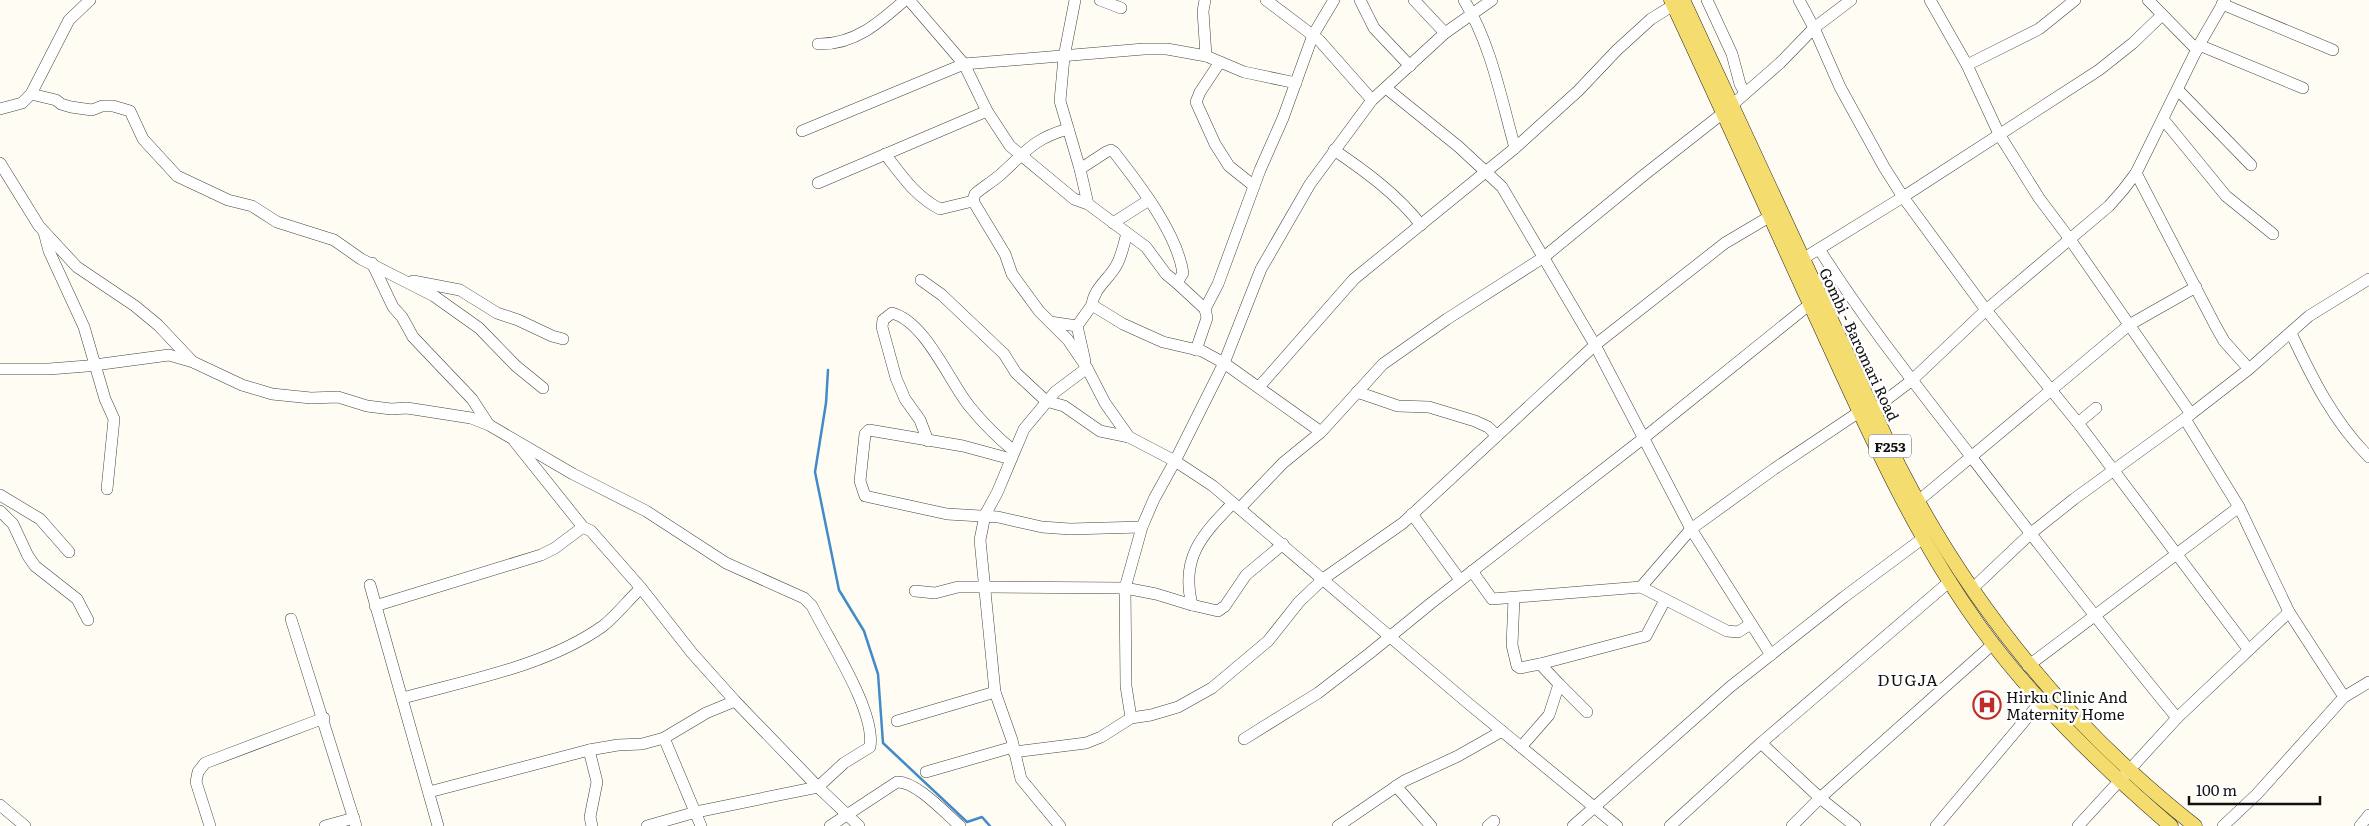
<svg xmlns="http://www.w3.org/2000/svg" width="2369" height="826" viewBox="0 0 2369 826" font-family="Literata,serif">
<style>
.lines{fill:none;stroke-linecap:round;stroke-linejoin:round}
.stream{stroke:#428aca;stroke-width:2.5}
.minor-casing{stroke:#434343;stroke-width:12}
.major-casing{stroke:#212121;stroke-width:15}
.minor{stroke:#fff;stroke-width:11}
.major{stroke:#f4dd6e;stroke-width:14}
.labels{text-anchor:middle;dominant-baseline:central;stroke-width:5;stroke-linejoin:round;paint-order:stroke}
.shield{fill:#fff;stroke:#585858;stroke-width:1}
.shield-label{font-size:14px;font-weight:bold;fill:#101010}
.street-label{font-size:15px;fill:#101010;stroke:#fff}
.poi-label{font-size:15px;fill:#101010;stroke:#fff;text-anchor:start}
.neighbourhood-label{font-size:16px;letter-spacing:1px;fill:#101010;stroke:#fff}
</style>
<rect width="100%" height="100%" fill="#fffdf3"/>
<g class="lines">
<path class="stream" d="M828 370 826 403 815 472 839 590 864 631 878 674 883 743 967 822 982 817 990 826"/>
<g class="minor-casing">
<g id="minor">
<path d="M909 0 964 64 987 111 1010 146 1074 199 1088 204"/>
<path d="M1075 0 1064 57 1060 101 1080 169 1088 204 1146 247 1166 274 1177 283"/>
<path d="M1100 0 1121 8"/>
<path d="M1205 0 1203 11 1206 56"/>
<path d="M1266 0 1319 40 1372 100"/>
<path d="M1360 0 1374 28 1410 66"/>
<path d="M1414 0 1445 33"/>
<path d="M1464 0C1491 44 1501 98 1515 148"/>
<path d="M1492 0 1445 33 1372 100 1310 184 1261 269 1224 363 1175 461 1213 486 1469 704 1617 826"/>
<path d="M1707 0 1732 54 1740 84 1745 93"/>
<path d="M1799 0 1814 28 1840 87 1884 167 1903 197 1986 310 2078 423 2096 408"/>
<path d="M1930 0 1967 65 1999 134 2039 198 2069 238 2191 414"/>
<path d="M2148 0 2197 50"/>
<path d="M2222 4 2333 50"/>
<path d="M818 44C854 45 879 23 905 0"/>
<path d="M2199 45 2303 88"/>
<path d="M1220 62 1200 92 1196 102 1215 144 1229 166 1254 186"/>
<path d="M1967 65 2039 29 2075 0"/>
<path d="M1386 88 1459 147 1502 187 1595 345 1691 529 1771 655"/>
<path d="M2178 90 2251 165"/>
<path d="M31 94 56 100 61 104 71 107 92 110 102 106H113L130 111 143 139 177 176 228 200 252 206 277 222 334 240 361 259 434 296 479 328 516 366 543 388"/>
<path d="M0 109 22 103 31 94 69 20 90 0"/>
<path d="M2163 119 2226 196 2273 234"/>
<path d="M1068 129C1032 139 1025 153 1000 175 992 182 983 187 975 194L973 201 1005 254 1012 274 1039 311 1068 340 1087 368 1105 403 1129 437 1175 461 1154 499 1142 527 1125 588 1126 686 1131 718"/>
<path d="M802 131 964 64 1144 49H1167L1206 56 1244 72 1296 83"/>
<path d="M1334 150C1365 171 1398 195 1421 225"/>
<path d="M885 154C902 176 915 196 940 209L973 201"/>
<path d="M0 163 39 226 77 267 135 306 158 325 193 362"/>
<path d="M1080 169 1106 152 1111 150 1114 152C1139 184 1177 233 1183 273L1177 283 1205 309 1218 284 1260 170 1283 118 1313 35 1334 0"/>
<path d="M2136 173 2215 325 2224 341 2249 369"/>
<path d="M818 183 987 111"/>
<path d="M1113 223 1149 200"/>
<path d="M44 232 49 251 84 327 105 399 114 419 107 489"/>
<path d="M1819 249C1866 323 1920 390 1973 459 2040 546 2107 633 2177 718"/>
<path d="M372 263 393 307 402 317 413 337 472 399 489 425"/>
<path d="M1796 263 1903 197 2099 70 2133 43 2162 15"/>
<path d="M921 280 942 295 1004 354 1016 373 1046 401 1064 406 1100 431 1129 437"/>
<path d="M413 281 460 290 497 313 518 320 552 336 563 339"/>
<path d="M1092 305C1094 288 1108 280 1116 266 1122 256 1124 243 1127 233"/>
<path d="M1050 322 1077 326"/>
<path d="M2291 333C2312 378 2334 422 2369 457"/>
<path d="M1196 350 1207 318 1205 309"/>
<path d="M1085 361 1077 326 1092 305 1123 324 1163 342 1202 351 1224 363 1321 432"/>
<path d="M0 369H49L87 366 169 355 193 362 242 385 272 394 311 398 338 397 367 406 391 409 407 408 471 418 489 425 573 474 646 511 726 563 804 598 812 606C829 641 876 711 870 747L844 763 818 787 696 812 647 826"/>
<path d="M1259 387 1354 279 1515 148 1578 91 1617 50 1651 19 1680 1"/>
<path d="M1357 392 1398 406 1429 407 1475 421 1488 427 1497 436"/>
<path d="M2185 419 2239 507 2289 612 2344 697"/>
<path d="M2078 423 2248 649"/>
<path d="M928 441 920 420 905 399 896 378 882 327 883 320 892 313C926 322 950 383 970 407 983 423 998 438 1014 451"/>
<path d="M515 442 583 527 591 531 641 588 692 653 735 701 818 787 859 826"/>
<path d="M1011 459 963 446 869 430 865 434 860 481 865 496 947 514 998 517 1042 527 1070 529 1142 527"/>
<path d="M0 495 40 519 69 552"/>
<path d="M1917 502 2129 325 2196 287"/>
<path d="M1240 508 1283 463 1321 432 1383 364 1447 319 1544 257 1644 175 1723 113 1780 63 1814 28 1851 0"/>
<path d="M0 511 13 524 28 556 35 566 77 599 88 620"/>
<path d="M1412 514 1460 580"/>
<path d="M1472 571 1492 599 1641 587 1727 631 1738 632 1751 624"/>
<path d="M370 585 438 826"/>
<path d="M1641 587 1691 529 1774 469 1859 412 1873 410 1911 381 1986 310 2109 206 2123 190 2136 173 2199 45 2225 0"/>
<path d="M1972 589 2030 534 2074 499 2191 414 2249 369 2309 316 2369 279"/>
<path d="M915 591 935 593 958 587H984L1125 588 1156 594 1192 605C1180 558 1202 535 1233 503"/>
<path d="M1514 599 1512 645 1517 666 1520 668 1540 664 1559 684 1549 715 1521 747"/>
<path d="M1192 605 1218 611 1225 606 1246 575 1283 544"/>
<path d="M375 606 541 555 555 548 583 527"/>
<path d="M291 619 356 826"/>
<path d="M1540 664 1646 636 1665 600"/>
<path d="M2028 666 2239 507"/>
<path d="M1559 684 1587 712"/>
<path d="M403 698C468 680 547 666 603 626 617 615 628 600 641 588"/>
<path d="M897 721 995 692"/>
<path d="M664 738 701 826"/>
<path d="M1244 739 1318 693 1370 653 1430 604 1645 437 1810 304"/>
<path d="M1761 743 1820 798 1855 826"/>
<path d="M589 750 597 782 590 817 592 826"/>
<path d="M1014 752 1086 743 1101 737 1131 718 1151 715 1178 707 1212 688 1268 641 1299 602 1323 579 1403 523 1595 345 1725 243 1769 217"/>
<path d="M926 772 1013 747"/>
<path d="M1396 786 1431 826"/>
<path d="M429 792 589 750 618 745 642 744 664 738 706 713 735 701"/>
<path d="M0 805 25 826"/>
<path d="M210 826 196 782 198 772 205 763 324 718"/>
<path d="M325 826 354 818"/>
<path d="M830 826 897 782C916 781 945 813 960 826"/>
<path d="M1060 826 1021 779 1012 740 995 692 980 540 985 515 997 493 1024 429 1055 392 1087 368"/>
<path d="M1338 826 1404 781 1458 756 1502 731"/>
<path d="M1488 826 1494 821"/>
<path d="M1573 826 1730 687 1844 597 1922 539"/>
<path d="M1670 826 1761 743 1949 582"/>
<path d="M1792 826 1820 798 1993 644"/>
<path d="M1936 826 2042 700"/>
<path d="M2078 826 2177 718 2289 612"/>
<path d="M2223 826 2257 794 2344 697 2369 682"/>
<path d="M2360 826 2369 815"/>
</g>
</g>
<g class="major-casing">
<g id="major">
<path d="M1671 0C1724 113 1774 226 1826 339 1871 438 1915 536 1978 624 2032 699 2101 766 2171 826"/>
<path d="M1683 0 1899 466C1971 607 2071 728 2195 826"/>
</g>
</g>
<use href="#minor" class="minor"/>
<use href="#major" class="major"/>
</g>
<defs>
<g id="hospital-ring" transform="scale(1.4375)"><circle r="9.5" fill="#fff" stroke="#bd2e2b" stroke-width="1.5"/><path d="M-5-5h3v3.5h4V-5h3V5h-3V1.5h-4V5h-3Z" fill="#bd2e2b"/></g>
</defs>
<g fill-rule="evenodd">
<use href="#hospital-ring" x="1987" y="705"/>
</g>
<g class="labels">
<rect class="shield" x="1869" y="434.5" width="42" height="23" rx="4"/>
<g class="shield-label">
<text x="1890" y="446">F253</text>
</g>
<g class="street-label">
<text transform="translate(1860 344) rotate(65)">Gombi - Baromari Road</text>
</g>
<g class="poi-label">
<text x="2006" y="696">Hirku Clinic And<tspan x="2006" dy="17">Maternity Home</tspan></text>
</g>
<g class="neighbourhood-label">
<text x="1908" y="679">DUGJA</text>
</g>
</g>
<path d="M2189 796v8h131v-8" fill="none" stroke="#101010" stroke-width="2.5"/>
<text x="2196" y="796" font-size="15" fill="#101010" stroke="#ffffff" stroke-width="4" paint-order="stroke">100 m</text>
</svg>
